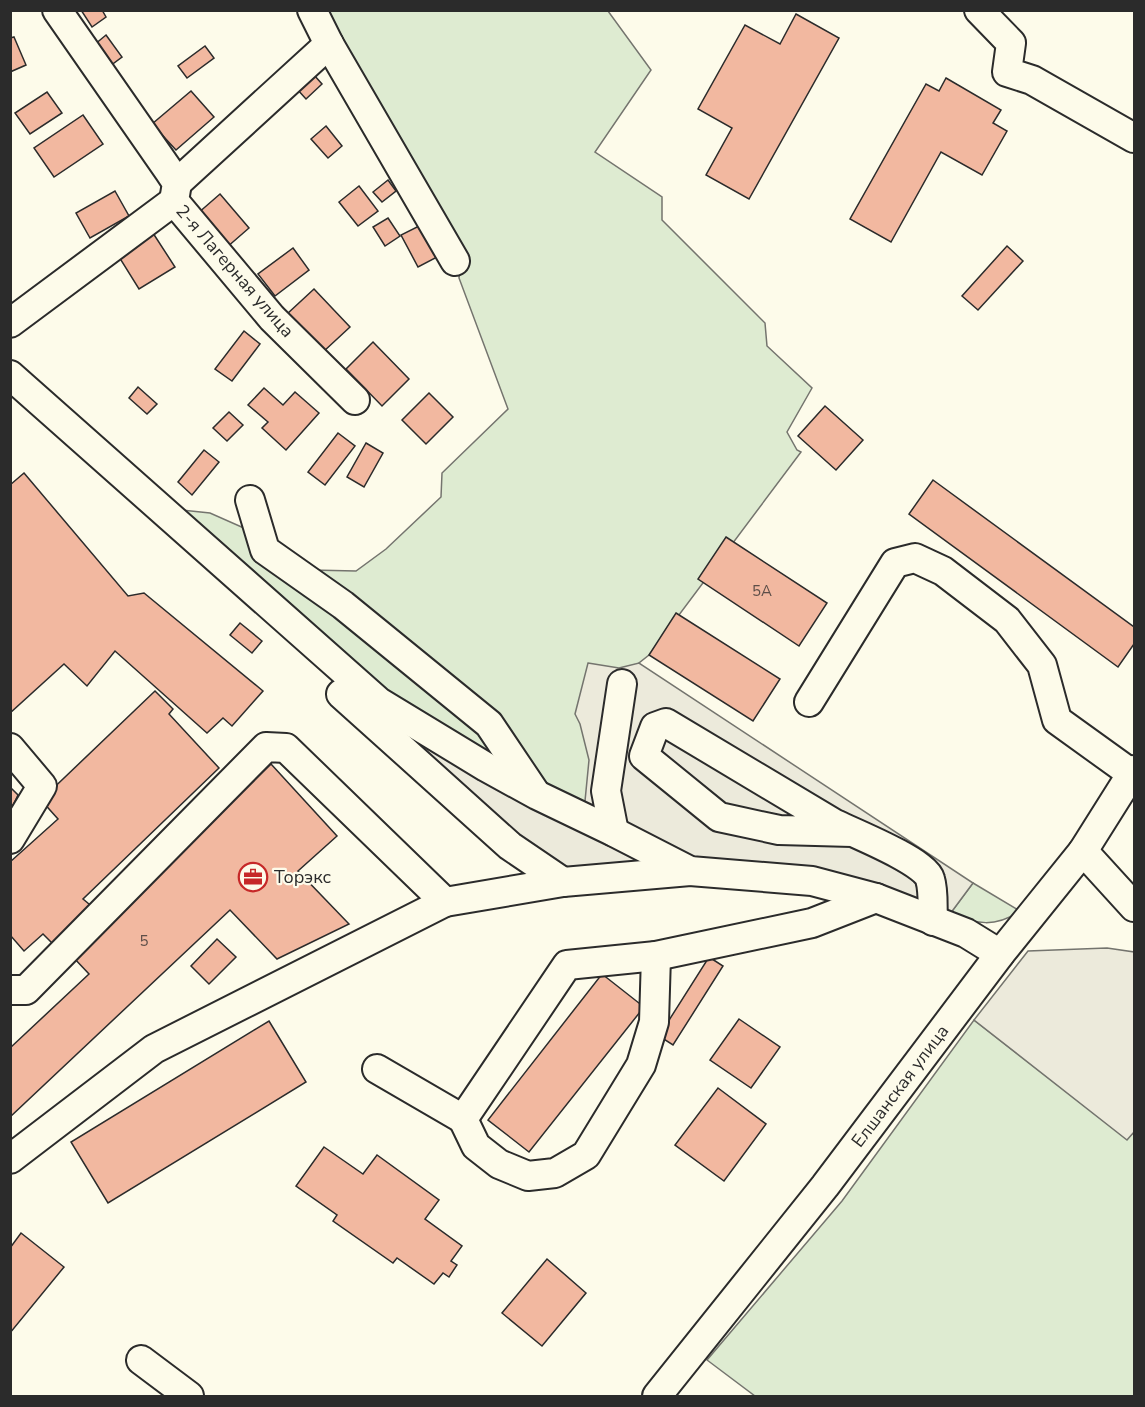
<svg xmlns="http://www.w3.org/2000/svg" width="1145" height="1407" viewBox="0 0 1145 1407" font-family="'Nunito Sans',sans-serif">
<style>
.green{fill:#deebd1;stroke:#74746e;stroke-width:1.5}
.parking{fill:#eceadb;stroke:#74746e;stroke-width:1.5}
.building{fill:#f2b8a0;stroke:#2b2b2b;stroke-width:1.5}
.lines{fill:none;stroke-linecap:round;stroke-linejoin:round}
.minor-casing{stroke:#2b2b2b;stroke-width:32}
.minor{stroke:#fdfbea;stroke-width:28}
.labels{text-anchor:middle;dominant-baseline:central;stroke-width:4.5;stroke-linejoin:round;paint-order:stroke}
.number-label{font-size:15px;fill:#5d4e48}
.street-label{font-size:18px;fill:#2b2b2b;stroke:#fdfbea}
.poi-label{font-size:18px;fill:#2b2b2b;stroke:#fdfbea;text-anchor:start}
</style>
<rect width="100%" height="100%" fill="#fdfbea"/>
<g class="green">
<path d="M322 11H608L651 70 595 152 662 197V220L765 323 767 346 812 388 787 432 797 450 801 452 649 655 639 663 586 801H569L384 696 172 509 210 513 271 540 311 570 356 571 386 549 441 497 442 473 508 409 459 278 461 261Z"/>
<path d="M973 883 1020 911C995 928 977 924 950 914Z"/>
<path d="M974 1020 1127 1139 1134 1132V1396H755L707 1360 842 1201Z"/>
</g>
<g class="parking">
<path d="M588 663 619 668 639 663 973 883 950 914 881 894 554 876 372 719 569 801H585L589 760 580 724 575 714Z"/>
<path d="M1107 948 1134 952V1132L1127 1140 974 1020 1028 951Z"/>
</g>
<g class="building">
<path d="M81 10H102L106 17 92 27Z"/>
<path d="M796 14 839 38 749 199 706 175 732 128 698 109 745 25 780 44Z"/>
<path d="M106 35 122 57 110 66 94 45Z"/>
<path d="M14 37 26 65 10 72V38Z"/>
<path d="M205 46 214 58 187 78 178 66Z"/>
<path d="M314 75 322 84 306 99 297 89Z"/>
<path d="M946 78 1001 110 993 123 1007 131 982 175 941 152 891 242 850 219 926 84 939 91Z"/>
<path d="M191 91 214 117 176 150 152 124Z"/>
<path d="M47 92 62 113 30 134 15 113Z"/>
<path d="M83 115 103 144 54 177 34 148Z"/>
<path d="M326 126 342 146 328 158 311 139Z"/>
<path d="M388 180 396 191 382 202 373 192Z"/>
<path d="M359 186 378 211 358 226 339 202Z"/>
<path d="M115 191 129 216 90 238 76 213Z"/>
<path d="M220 194 249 228 226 248 197 214Z"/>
<path d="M388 218 400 236 385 246 373 227Z"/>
<path d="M425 223 441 255 418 267 401 235Z"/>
<path d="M151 230 175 267 139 289 116 252Z"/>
<path d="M1007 246 1023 261 978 310 962 296Z"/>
<path d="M293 248 309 270 275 296 258 274Z"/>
<path d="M314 289 350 327 323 352 287 314Z"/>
<path d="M244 331 260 344 232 381 215 369Z"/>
<path d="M373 342 409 379 382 406 346 369Z"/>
<path d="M138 387 157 404 147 414 129 398Z"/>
<path d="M264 388 283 405 295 392 319 413 286 450 262 428 268 422 248 405Z"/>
<path d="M429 393 453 417 426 444 402 420Z"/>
<path d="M825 406 863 440 836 470 798 436Z"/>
<path d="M229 412 243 425 227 441 213 428Z"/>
<path d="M338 433 355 446 325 485 308 472Z"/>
<path d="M366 443 383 453 364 487 347 477Z"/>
<path d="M204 450 219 462 192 495 178 482Z"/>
<path d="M24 473 128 596 144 593 263 691 232 726 223 718 207 733 115 651 87 686 64 664 10 713V485Z"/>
<path d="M933 480 1134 627V644L1118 667 909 514Z"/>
<path d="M726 537 827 603 799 646 698 579Z"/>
<path d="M676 613 780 679 753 721 649 655Z"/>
<path d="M240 623 262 641 252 653 230 635Z"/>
<path d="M155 691 173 709 169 714 219 768 83 899 95 909 56 947 43 934 24 951 10 935V862L58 819 41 800Z"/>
<path d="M271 764 337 836 298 871 349 924 277 959 230 910 10 1117V1048L89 974 73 957Z"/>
<path d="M10 787 18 795 10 812Z"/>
<path d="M217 939 236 957 209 984 191 966Z"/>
<path d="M709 957 723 966 673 1045 659 1036Z"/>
<path d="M602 974 644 1007 529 1152 488 1120Z"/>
<path d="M739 1019 780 1047 751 1088 710 1060Z"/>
<path d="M269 1021 306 1082 108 1203 71 1142Z"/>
<path d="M718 1088 766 1124 724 1181 675 1145Z"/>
<path d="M324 1147 363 1174 377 1155 439 1200 425 1219 462 1246 451 1261 457 1265 449 1277 443 1273 434 1284 397 1258 393 1263 333 1221 337 1215 296 1186Z"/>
<path d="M21 1233 64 1267 10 1333V1248Z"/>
<path d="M547 1259 586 1293 542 1346 502 1313Z"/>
</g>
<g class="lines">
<g class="minor-casing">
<g id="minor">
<path d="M57 10 169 171 177 183 174 201 272 318 355 400"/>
<path d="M312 10 329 44 455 261"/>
<path d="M979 10 1011 43 1007 72 1032 80 1134 138"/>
<path d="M177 183 329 44"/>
<path d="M10 323 174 201"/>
<path d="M10 375 379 702 486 767 537 795 614 832 690 871 812 881 876 898 966 933 1000 954"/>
<path d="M250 500 265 550 343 605 489 724 534 791"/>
<path d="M341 694 510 846 563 882"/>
<path d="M809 702 895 563 915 558 943 571 1007 620 1042 665 1057 720 1132 774"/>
<path d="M10 748 42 786 10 839"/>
<path d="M614 832 606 791 622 684"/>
<path d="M852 832 779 830 719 817 644 756 655 727 666 723 835 824C854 833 926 862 930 879 934 892 932 907 933 921"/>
<path d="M1083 851 1134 907"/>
<path d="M10 990H26L266 747 286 748 445 902 563 882 690 871"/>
<path d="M377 1069 463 1119 567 965 656 956 812 923 876 898"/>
<path d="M463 1119 476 1146 499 1164 528 1176 555 1173 586 1155 641 1065 654 1022 656 956"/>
<path d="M10 1159 154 1049 445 902"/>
<path d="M141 1360 189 1396"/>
<path d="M657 1396 825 1186 1000 954 1083 851 1134 770"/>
</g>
</g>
<use href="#minor" class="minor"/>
</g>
<defs>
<g id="office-ring" transform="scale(1.5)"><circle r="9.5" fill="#fdfbea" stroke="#c62828" stroke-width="1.5"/><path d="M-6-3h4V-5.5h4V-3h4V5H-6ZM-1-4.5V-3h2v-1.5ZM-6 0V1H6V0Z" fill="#c62828"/></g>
</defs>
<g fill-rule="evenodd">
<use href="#office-ring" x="253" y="877"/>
</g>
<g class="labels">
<g class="number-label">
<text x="762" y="591">5А</text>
<text x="144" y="941">5</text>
</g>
<g class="street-label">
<text transform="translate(235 271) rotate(49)">2-я Лагерная улица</text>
<text transform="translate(900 1086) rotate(-53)">Елшанская улица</text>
</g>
<g class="poi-label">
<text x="274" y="877">Торэкс</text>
</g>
</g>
<rect width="1145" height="1407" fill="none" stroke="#2b2b2b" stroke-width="24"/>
</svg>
